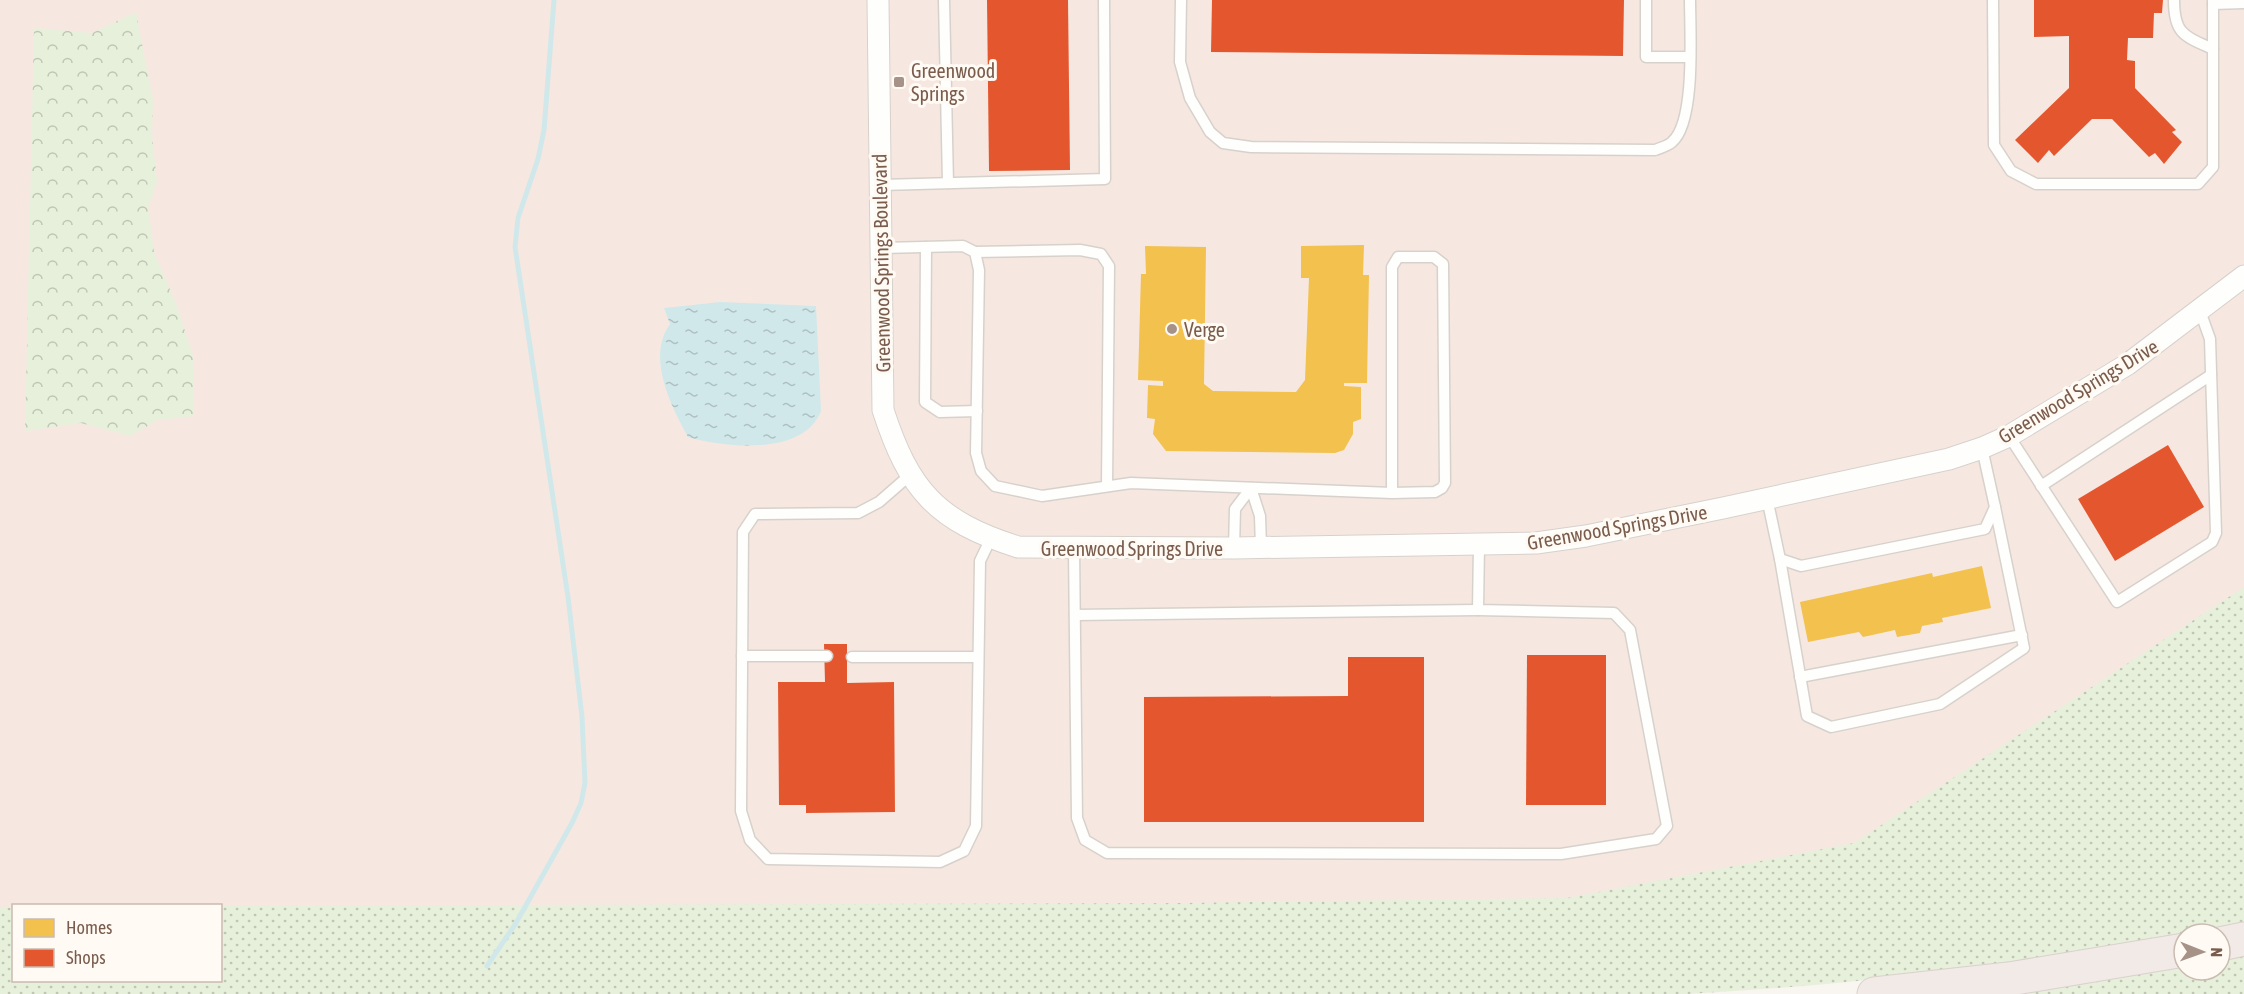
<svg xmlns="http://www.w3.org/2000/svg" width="2244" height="994" viewBox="0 0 2244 994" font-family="'Asap Condensed',sans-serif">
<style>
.commercial{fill:#f6e8e1}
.grass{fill:url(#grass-dots)}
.forest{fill:url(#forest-crowns)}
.water{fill:url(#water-ripples)}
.homes{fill:#f2c14e}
.shops{fill:#e4572e}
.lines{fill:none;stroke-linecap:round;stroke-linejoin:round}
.stream{stroke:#d0e8ea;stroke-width:5}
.service-casing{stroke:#d7d1cb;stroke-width:13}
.minor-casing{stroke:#d7d1cb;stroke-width:23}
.motorway-casing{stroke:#dad1cc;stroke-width:35}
.service{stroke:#fefefd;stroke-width:10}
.minor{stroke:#fefefd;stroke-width:21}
.motorway{stroke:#f2eae7;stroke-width:33}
.poi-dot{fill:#a69286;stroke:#fffaf3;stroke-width:2}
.labels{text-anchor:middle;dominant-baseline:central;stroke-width:6;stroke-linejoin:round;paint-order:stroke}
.poi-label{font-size:20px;fill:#7a5c4d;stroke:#fffaf3;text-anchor:start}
.street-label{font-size:20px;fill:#7a5c4d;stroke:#fffaf3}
</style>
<defs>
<pattern id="grass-dots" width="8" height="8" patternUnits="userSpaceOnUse" patternTransform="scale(1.5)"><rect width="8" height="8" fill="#e7f0db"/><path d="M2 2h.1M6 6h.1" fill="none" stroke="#c0c6b4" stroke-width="1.8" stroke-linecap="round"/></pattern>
<pattern id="forest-crowns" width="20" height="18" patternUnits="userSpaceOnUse" patternTransform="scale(1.5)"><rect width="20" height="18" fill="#e7f0db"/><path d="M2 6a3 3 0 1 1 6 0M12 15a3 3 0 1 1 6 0" fill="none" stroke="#c0c6b4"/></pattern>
<pattern id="water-ripples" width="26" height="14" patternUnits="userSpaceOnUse" patternTransform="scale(1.5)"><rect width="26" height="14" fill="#d0e8ea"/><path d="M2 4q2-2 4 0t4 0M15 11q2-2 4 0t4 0" fill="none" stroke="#aebfc0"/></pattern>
</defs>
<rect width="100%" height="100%" fill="#f9f5f0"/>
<path class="commercial" d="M0 0H2244V894L221 971 220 906H14L13 969H0Z"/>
<g class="grass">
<path d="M2244 587V924C2063 959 1874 984 1688 994H0V908H13L14 980H220L221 906 1182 903 1567 898 1854 843Z"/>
<path d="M2244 952V994H1990L2184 965V970H2220V957Z"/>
</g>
<path class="forest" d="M136 12 153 101 152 134 157 182 148 207 154 252 177 306 193 356 194 416 158 420 130 436 81 423 25 431 34 28 92 33Z"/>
<path class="water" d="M720 302 816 306 821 411C804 456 725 448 688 437 671 406 646 357 670 324L664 308Z"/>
<g class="homes">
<path d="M1364 245 1363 275H1369L1367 383H1344V386L1361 387V419L1353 422V434L1344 450 1335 453 1166 451 1153 434 1155 419 1147 418 1148 385 1163 386V381L1138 380 1141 274H1146L1145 246 1206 247 1204 384 1213 391 1296 392 1305 380 1309 278H1301V246Z"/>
<path d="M1982 566 1991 608 1942 618 1943 622 1922 626 1920 633 1897 637 1895 630 1863 637 1859 632 1808 642 1800 602 1932 573 1933 577Z"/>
</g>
<g class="shops">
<path d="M987 0H1068L1070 170 989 171Z"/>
<path d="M1212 0H1624L1623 56 1211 52Z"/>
<path d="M2034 0H2163L2162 13H2154L2153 38H2128L2127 60 2135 61V88L2176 130 2172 132 2182 142 2164 164 2155 153 2149 157 2112 119H2092L2054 156 2049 150 2038 163 2015 140 2069 88V36L2034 37Z"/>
<path d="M2168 445 2204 507 2115 561 2078 499Z"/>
<path d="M824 644H847V683L894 682 895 812 806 813V805H779L778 682H825Z"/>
<path d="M1527 655H1606V805H1526Z"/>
<path d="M1348 657H1424V822H1144V697L1348 696Z"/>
</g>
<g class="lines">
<path class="stream" d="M487 966 516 923 572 823 581 803 585 783 582 717 568 597 515 247 518 218 538 159 544 130 554 0"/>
<g class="service-casing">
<g id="service">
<path d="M944 0 948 183"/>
<path d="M1181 0 1180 62 1190 98 1210 132 1223 143 1251 147 1655 150C1660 148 1668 146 1672 142 1696 122 1690 31 1690 0"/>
<path d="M1646 0V57H1689"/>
<path d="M1993 0 1994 145 2011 171 2036 184H2198L2213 167V0"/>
<path d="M2174 0C2174 34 2184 36 2213 49"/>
<path d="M2213 4 2244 3"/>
<path d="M881 185 1105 179 1104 0"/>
<path d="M926 247 925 402 940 412 977 411"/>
<path d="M882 248 963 246 975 252 979 270 976 453 981 471 995 486 1042 496 1131 483 1392 493 1435 492 1442 488 1445 483 1443 264 1434 257H1398L1392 267V493"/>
<path d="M975 252 1080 250 1101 254 1109 266 1107 486"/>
<path d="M2009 436 2117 602 2212 542 2216 533 2210 339 2200 311"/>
<path d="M910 475 879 502 858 513 755 514 743 532 741 811 750 840 768 859 940 862 964 851 976 826 980 561 991 538"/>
<path d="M2041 486 2211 375"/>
<path d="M1251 488 1260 516 1261 548"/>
<path d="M1767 498 1780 559 1801 566 1985 529 1995 507 1982 448"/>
<path d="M1234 548 1235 509 1251 488"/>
<path d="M1074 549 1077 818 1085 840 1107 853 1561 854 1656 839 1667 826 1630 630 1614 613 1478 610 1479 545"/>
<path d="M1780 559 1807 716 1831 727 1940 704 2024 648 1995 507"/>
<path d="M1075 615 1478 610"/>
<path d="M742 656H827"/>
<path d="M852 657H978"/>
<path d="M1800 677 2022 635"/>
</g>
</g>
<g class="minor-casing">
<path id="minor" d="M878 0 883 410C909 490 936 521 1018 547L1234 548 1536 543 1586 536 1723 508 1949 459 1982 448 2009 436 2128 364 2244 276"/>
</g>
<g class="motorway-casing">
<g id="motorway">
<path d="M2220 944 2244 939"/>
<path d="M1874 994 2009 979 2184 950"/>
</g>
</g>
<use href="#service" class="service"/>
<use href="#minor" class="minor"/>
<use href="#motorway" class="motorway"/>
</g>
<g class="poi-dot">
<rect x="893" y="76" width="12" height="12" rx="3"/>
<circle cx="1172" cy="329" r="6"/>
</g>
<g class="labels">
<g class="poi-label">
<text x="911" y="70">Greenwood<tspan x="911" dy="23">Springs</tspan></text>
<text x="1184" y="329">Verge</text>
</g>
<g class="street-label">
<text transform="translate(881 263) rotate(-91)">Greenwood Springs Boulevard</text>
<text transform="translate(2078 391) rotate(-31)">Greenwood Springs Drive</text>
<text transform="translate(1617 527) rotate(-10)">Greenwood Springs Drive</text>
<text x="1132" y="548">Greenwood Springs Drive</text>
</g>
</g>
<rect x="12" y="904" width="210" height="78" fill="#fffaf3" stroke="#cabbb1" stroke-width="1.5"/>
<rect x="24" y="919" width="30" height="18" fill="#f2c14e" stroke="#cabbb1" stroke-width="1.5"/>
<text x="66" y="934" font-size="18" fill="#7a5c4d">Homes</text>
<rect x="24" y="949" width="30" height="18" fill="#e4572e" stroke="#cabbb1" stroke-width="1.5"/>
<text x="66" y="964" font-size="18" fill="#7a5c4d">Shops</text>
<g transform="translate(2202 952) rotate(91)"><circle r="28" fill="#fffaf3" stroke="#cabbb1" stroke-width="1.5"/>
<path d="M0-4.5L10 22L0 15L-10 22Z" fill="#a69286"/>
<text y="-9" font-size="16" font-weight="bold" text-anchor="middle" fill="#7a5c4d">N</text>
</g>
</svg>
